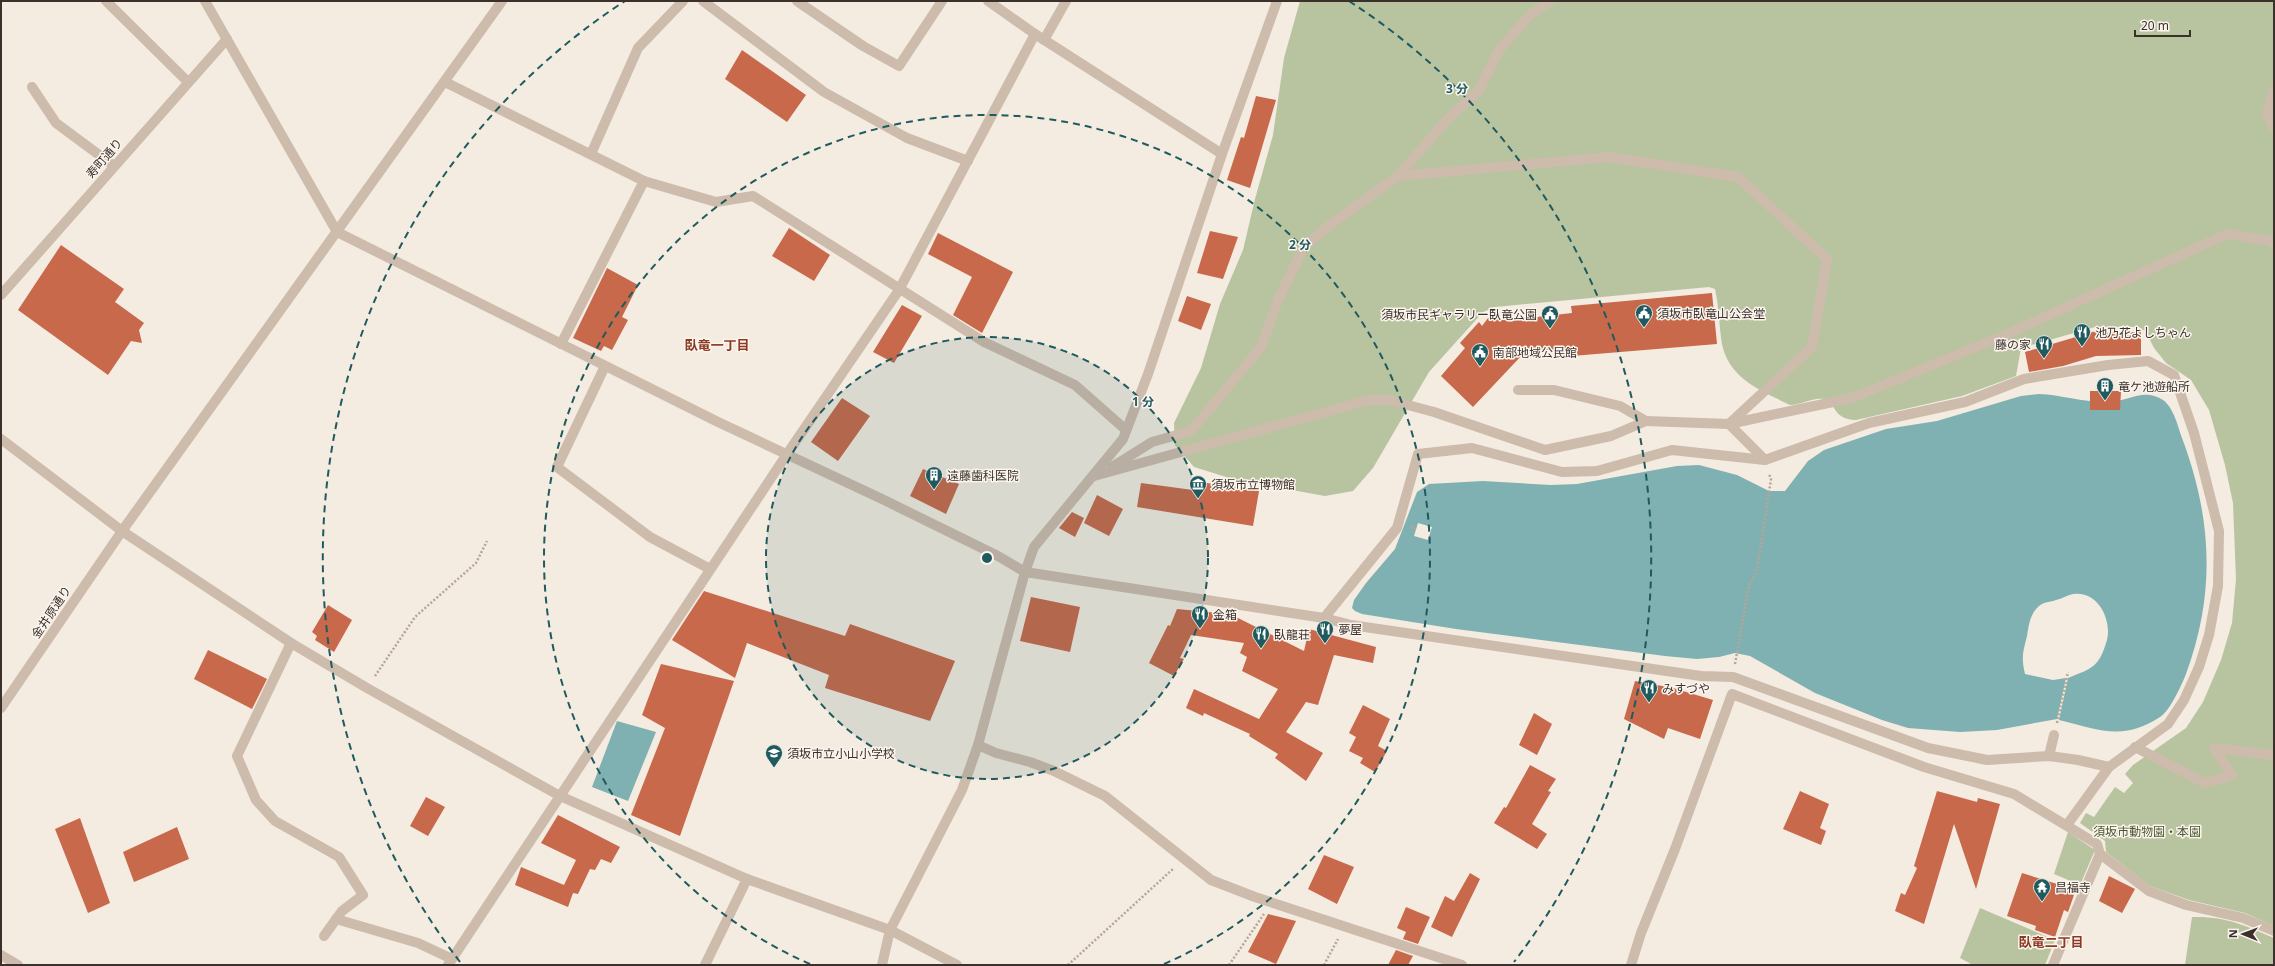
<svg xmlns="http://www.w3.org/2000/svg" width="2275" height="966" viewBox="0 0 2275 966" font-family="'Noto Sans','Noto Sans JP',sans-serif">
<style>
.green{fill:#b8c4a0}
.water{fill:#7fb0b2;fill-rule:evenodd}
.building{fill:#c8694b}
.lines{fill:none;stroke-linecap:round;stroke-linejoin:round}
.path{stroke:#b9a596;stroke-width:2.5;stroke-dasharray:2 2;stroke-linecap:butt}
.minor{stroke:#cdbbac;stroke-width:10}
.ring{fill:none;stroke:#1f5a5e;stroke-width:2;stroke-dasharray:7 5}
.labels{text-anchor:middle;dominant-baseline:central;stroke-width:3;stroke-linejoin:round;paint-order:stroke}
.street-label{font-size:12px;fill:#3b302b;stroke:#fbf5ee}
.poi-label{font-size:12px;fill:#3b302b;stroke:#fbf5ee;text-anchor:start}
.park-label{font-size:12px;fill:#4a5a2e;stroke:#fbf5ee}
.neighbourhood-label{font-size:13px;font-weight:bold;fill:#8c3b22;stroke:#fbf5ee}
.centre{fill:#1f5a5e;stroke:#fbf5ee;stroke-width:2}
.ring-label{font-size:12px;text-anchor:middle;font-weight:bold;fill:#1f5a5e;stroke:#fbf5ee;stroke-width:3;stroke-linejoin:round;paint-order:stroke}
</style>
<rect width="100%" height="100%" fill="#f4ebe1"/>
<g class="green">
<path d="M1300 1H2274V926L2245 913 2189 900 2150 886 2106 852 2105 841 2080 823 2086 813 2094 817 2115 787 2124 793 2133 783 2125 774 2133 765 2186 728 2203 702 2221 660 2232 623 2236 579 2233 503 2225 465 2209 410 2191 380 2166 363 2154 348 2146 332 2139 327H2095L2021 348 2016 376 1962 396 1856 420C1831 419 1837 402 1824 399 1813 397 1801 405 1790 405 1762 391 1729 379 1722 344 1719 325 1719 307 1715 289L1709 287 1495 307 1483 312 1429 372 1373 468 1353 491 1325 496 1236 480 1194 467 1175 445 1174 423 1201 368 1220 304 1243 250 1255 199 1273 135 1284 58Z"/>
<path d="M2068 832 2095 850 2080 885 2054 874Z"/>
<path d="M1980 908 2055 940 2045 965H1973L1960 958Z"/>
<path d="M2192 917C2226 916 2244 925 2274 938V965H2185Z"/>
</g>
<g class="water">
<path d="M2039 394C2065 395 2091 405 2117 401 2133 398 2146 389 2163 400 2174 408 2178 427 2182 438 2212 518 2216 593 2186 674 2182 684 2170 711 2160 717 2122 742 2098 729 2059 720L2068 678C2093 668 2099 667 2107 640 2112 620 2098 590 2073 594 2067 595 2062 599 2056 600 2051 602 2043 602 2039 606 2030 614 2029 624 2027 636 2023 652 2021 657 2025 674L2053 680 2066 678 2057 719 1997 730 1960 732 1908 728 1882 720 1815 693 1750 656 1735 653 1719 657 1697 659 1665 656 1456 629 1362 614 1355 611 1352 608 1354 600 1366 583 1395 549 1417 492 1429 484 1483 481 1551 485 1577 484 1677 466 1699 465 1737 475 1769 491H1785L1808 461 1824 450 1886 429 1937 421 2021 396ZM1418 523 1432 527 1428 540 1414 536Z"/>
<path d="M617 721 656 732 628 801 592 787Z"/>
</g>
<g class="building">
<path d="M742 50 806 95 787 122 725 79Z"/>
<path d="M1256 96 1276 100 1250 188 1227 180 1241 137 1244 138Z"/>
<path d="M789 228 830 255 814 281 772 256Z"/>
<path d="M1210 231 1238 237 1223 279 1197 273Z"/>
<path d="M938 233 1013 272 982 333 953 315 972 277 928 254Z"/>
<path d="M61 245 124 289 115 302 144 323 139 330 142 343 131 341 108 375 18 310Z"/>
<path d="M607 268 638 285 622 317 628 320 612 350 604 346 601 351 573 338Z"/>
<path d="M1712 293 1717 344 1572 356V348L1524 353 1473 407 1441 376 1465 348 1460 343 1479 322 1482 326 1488 318H1528L1572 313 1571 306Z"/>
<path d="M1187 296 1211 304 1201 330 1178 321Z"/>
<path d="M902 305 922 316 894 363 873 352Z"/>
<path d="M2096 331V333L2141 332V355L2096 356 2063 366 2029 372 2025 352Z"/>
<path d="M2090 391H2121L2120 410H2090Z"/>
<path d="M842 398 870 416 838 461 811 442Z"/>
<path d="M923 469 959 484 946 514 910 496Z"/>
<path d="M1194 481 1259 491 1253 526 1137 507 1141 483 1193 490Z"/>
<path d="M1097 495 1123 509 1109 536 1084 523Z"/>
<path d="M1072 512 1084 518 1075 537 1059 528Z"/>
<path d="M704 591 845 636 850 624 955 661 930 721 825 688 829 675 747 643 735 678 672 640Z"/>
<path d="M1031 597 1080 607 1070 652 1020 641Z"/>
<path d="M328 605 352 620 334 652 315 640 317 636 312 632Z"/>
<path d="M1177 609 1230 614 1304 651 1309 629 1376 647 1373 663 1334 655 1318 705 1306 702 1286 732 1323 753 1306 781 1275 758 1278 754 1249 736 1250 734 1204 713 1203 716 1186 708 1194 689 1259 719 1278 689 1242 671 1247 657 1240 653 1244 643 1191 635 1180 658 1184 659 1174 676 1149 663 1168 625 1170 626Z"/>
<path d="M208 650 267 679 252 709 194 679Z"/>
<path d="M661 664 734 681 680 836 631 815 665 728 642 715Z"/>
<path d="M1635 681 1673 688 1713 700 1700 739 1668 728 1664 739 1624 719Z"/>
<path d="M1363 705 1390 719 1378 746 1387 751 1375 772 1360 763 1363 758 1349 751 1356 737 1349 733Z"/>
<path d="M1534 713 1552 724 1537 755 1519 745Z"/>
<path d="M1530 765 1556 779 1548 791 1551 792 1532 824 1547 834 1537 849 1494 823 1504 807 1506 808Z"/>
<path d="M1800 791 1829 804 1820 828 1826 831 1821 845 1783 829Z"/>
<path d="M1937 791 1977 802 1978 798 2000 804 1976 889 1954 824 1924 924 1895 911 1901 893 1905 895 1917 868 1914 866Z"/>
<path d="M426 797 445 807 428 836 410 826Z"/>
<path d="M558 815 620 847 611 863 601 859 595 870 590 869 578 894 573 893 568 907 515 885 521 867 564 885 576 860 541 843Z"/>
<path d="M80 818 110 903 88 913 55 829Z"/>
<path d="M177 827 189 859 134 882 123 852Z"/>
<path d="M1324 855 1354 867 1337 904 1308 889Z"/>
<path d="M1470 873 1480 879 1452 937 1431 927 1445 896 1454 901Z"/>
<path d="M2022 873 2070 888 2069 893 2074 895 2068 912 2064 910 2055 937 2035 930 2036 926 2007 916Z"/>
<path d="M2109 876 2135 889 2122 913 2099 901Z"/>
<path d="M1406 907 1430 917 1418 944 1403 939 1406 932 1397 928Z"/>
<path d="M1268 914 1296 921 1276 964 1248 952Z"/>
<path d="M1396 950 1413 956 1408 965H1388Z"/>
</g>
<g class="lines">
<g class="path">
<path d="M1411 527 1416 529"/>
<path d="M1735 664 1749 585 1757 572 1771 479 1769 474"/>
<path d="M375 676 415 617 476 563 487 541"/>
<path d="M2057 723 2068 672"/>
<path d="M1068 965 1174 868"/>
<path d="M1229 965 1264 914"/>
<path d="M1324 965 1338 939"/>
</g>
<g class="minor">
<path d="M106 1 188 82"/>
<path d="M205 1 337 232 718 422 882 499 998 556 1025 572 1324 618 1351 625 1701 676 1733 677 1928 748 1987 760 2049 756 2078 760 2109 767"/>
<path d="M703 1 824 92 907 138 968 161"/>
<path d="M797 1 863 46 899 66 942 1"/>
<path d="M988 1 1035 34 1222 154"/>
<path d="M1044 40 1066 1"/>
<path d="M445 82 644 181 561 344"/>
<path d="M32 87 56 123 114 166"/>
<path d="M2274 91 2267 113 2274 128"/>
<path d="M591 154 638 48 683 1"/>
<path d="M1398 176 1609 157 1738 177 1827 259 1812 347 1729 424"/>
<path d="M644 181 716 202 753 196 984 342 1075 385 1126 430"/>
<path d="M1 295 227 39"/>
<path d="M605 366 557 467 650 537 710 569"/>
<path d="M1646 421 1729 424 1852 398 2005 335 2227 234 2272 241 2274 244"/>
<path d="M1729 424 1765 460"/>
<path d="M1 439 122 531 291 643 367 688 560 796 747 879 890 930 957 965"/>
<path d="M1112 467 1152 442 1191 431 1261 347 1279 298 1304 247 1331 224 1398 176 1446 121 1479 90 1499 50 1529 16 1550 1"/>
<path d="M1094 476 1369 400H1389L1434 412 1545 450 1611 436 1646 421 1620 406 1554 390H1518"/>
<path d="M1324 618 1397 528 1418 454 1472 448 1562 472 1597 471 1672 450 1765 460 1869 423 1965 402 2024 379 2108 365 2148 361 2174 375 2194 433 2219 531 2218 586 2209 635 2199 667 2184 700 2168 724 2109 767 2067 825"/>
<path d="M291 643 237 756 256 800 275 821 339 857 363 895 342 911 324 936"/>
<path d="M1 708 122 531 502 1"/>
<path d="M978 745 996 753 1030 762 1054 771 1105 796 1211 880 1255 897 1462 965"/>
<path d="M2135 747 2205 783 2232 775 2214 748 2274 755"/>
<path d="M2049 756 2054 735"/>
<path d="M2100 854 2149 891 2186 905 2243 918 2274 931"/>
<path d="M336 919 418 943 452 959"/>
<path d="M1 955 18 965"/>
<path d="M448 965 787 454 899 290 1035 34"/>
<path d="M705 965 747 879"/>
<path d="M882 965 890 930 962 790 978 745 1025 572 1034 547 1123 439 1148 374 1222 154 1277 1"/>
<path d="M1631 965 1641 933 1675 849 1732 694 1924 767 2014 794 2097 844 2100 854 2053 965"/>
</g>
</g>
<circle cx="987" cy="558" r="221" fill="#1f5a5e" fill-opacity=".12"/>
<g class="ring">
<circle cx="987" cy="558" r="221"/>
<path d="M810 964A443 443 0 1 1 1164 964"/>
<path d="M460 962A664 664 0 0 1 625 1M1349 1A664 664 0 0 1 1514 962"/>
</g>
<defs>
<g id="civic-pin" transform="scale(0.9)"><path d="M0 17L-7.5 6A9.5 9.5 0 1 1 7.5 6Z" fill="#1f5a5e" stroke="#fbf5ee"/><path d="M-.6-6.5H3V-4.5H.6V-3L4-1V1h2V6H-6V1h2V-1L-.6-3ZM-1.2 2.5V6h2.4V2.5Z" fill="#fff"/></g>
<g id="restaurant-pin" transform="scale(0.9)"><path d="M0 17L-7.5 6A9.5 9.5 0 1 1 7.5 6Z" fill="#1f5a5e" stroke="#fbf5ee"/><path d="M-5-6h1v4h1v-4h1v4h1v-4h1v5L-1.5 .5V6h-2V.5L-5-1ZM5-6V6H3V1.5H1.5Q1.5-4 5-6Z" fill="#fff"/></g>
<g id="building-pin" transform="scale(0.9)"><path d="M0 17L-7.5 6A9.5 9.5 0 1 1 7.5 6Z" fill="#1f5a5e" stroke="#fbf5ee"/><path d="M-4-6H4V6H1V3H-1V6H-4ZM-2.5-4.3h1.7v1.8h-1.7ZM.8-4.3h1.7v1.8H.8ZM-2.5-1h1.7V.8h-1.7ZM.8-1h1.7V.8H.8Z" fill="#fff"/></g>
<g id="museum-pin" transform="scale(0.9)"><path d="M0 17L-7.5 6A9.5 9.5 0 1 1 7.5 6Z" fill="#1f5a5e" stroke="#fbf5ee"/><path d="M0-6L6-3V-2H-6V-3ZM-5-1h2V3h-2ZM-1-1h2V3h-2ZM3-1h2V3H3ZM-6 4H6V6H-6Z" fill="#fff"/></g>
<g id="school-pin" transform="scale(0.9)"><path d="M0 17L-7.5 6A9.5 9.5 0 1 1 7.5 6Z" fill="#1f5a5e" stroke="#fbf5ee"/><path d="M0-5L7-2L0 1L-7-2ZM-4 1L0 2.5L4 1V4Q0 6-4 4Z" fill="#fff"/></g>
<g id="temple-pin" transform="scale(0.9)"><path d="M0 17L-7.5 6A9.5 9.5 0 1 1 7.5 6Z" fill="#1f5a5e" stroke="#fbf5ee"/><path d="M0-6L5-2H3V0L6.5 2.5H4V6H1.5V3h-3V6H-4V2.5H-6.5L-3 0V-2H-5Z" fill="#fff"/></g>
</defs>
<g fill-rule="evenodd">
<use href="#civic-pin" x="1644" y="313"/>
<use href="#civic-pin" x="1550" y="314"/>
<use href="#restaurant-pin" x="2082" y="332"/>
<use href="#restaurant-pin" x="2044" y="344"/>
<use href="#civic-pin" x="1480" y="352"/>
<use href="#building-pin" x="2105" y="386"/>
<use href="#building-pin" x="934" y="475"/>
<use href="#museum-pin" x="1198" y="484"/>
<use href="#restaurant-pin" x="1200" y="614"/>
<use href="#restaurant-pin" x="1325" y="629"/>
<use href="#restaurant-pin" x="1261" y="634"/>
<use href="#restaurant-pin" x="1649" y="688"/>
<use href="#school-pin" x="774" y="753"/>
<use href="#temple-pin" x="2042" y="887"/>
</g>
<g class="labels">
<g class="street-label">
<text transform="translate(104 158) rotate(-49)">寿町通り</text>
<text transform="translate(51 612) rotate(-56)">金井原通り</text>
</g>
<g class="poi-label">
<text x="1657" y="313">須坂市臥竜山公会堂</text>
<text x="1537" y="314" text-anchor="end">須坂市民ギャラリー臥竜公園</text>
<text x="2095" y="332">池乃花よしちゃん</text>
<text x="2031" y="344" text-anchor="end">藤の家</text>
<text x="1493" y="352">南部地域公民館</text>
<text x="2118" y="386">竜ケ池遊船所</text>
<text x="947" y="475">遠藤歯科医院</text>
<text x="1211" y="484">須坂市立博物館</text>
<text x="1213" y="614">金箱</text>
<text x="1338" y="629">夢屋</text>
<text x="1274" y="634">臥龍荘</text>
<text x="1662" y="688">みすづや</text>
<text x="787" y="753">須坂市立小山小学校</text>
<text x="2055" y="887">昌福寺</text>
</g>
<g class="park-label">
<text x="2147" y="831">須坂市動物園・本園</text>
</g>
<g class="neighbourhood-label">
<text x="717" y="345">臥竜一丁目</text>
<text x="2051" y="942">臥竜二丁目</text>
</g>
</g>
<circle cx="987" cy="558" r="6" class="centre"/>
<g class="ring-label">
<text x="1457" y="93">3 分</text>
<text x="1300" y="249">2 分</text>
<text x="1143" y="406">1 分</text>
</g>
<rect width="2275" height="966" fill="none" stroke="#3b302b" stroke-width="4"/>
<g transform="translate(2243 934) rotate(271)" stroke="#fbf5ee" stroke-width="3" paint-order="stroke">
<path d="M0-3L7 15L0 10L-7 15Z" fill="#3b302b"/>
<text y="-6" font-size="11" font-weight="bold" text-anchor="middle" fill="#3b302b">N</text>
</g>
<path d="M2135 30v6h55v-6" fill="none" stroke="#3b302b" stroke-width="2"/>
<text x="2141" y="30" font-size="12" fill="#3b302b" stroke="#fbf5ee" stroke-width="3" paint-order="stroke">20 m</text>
</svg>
